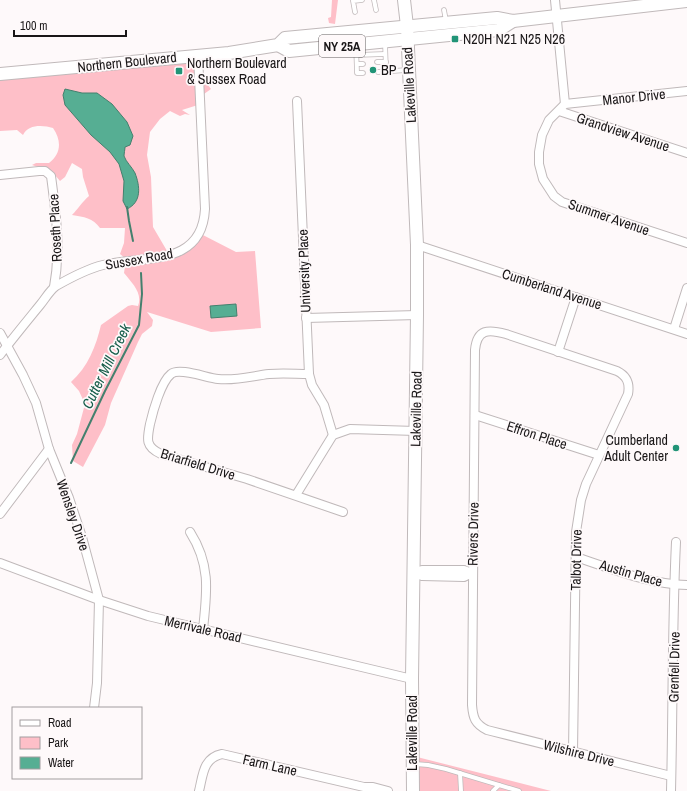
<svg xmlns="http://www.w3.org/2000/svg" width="687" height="791" viewBox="0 0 687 791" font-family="'Archivo Narrow',sans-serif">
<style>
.green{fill:#febfc8}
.water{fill:#56ae93;stroke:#44806e}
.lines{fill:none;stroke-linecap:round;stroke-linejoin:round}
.stream{stroke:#44806e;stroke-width:2}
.service-casing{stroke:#c0b9ba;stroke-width:5.5}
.minor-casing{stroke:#c0b9ba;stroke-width:10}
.primary-casing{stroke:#c0b9ba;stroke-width:14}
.service{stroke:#fff;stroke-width:4}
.minor{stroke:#fff;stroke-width:8}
.primary{stroke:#fff;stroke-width:12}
.poi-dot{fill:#219477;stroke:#fef9fa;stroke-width:1.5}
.labels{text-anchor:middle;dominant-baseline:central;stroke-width:3.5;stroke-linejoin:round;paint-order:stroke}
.shield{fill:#fef9fa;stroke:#5e5a5b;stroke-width:1}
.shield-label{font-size:13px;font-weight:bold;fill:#191617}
.poi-label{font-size:14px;fill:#191617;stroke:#fef9fa;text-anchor:start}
.street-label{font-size:14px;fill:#191617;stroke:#fef9fa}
.water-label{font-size:15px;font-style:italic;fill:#165d4a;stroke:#fef9fa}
</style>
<rect width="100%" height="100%" fill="#fef9fa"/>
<g class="green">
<path d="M332 0H338L335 24 329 23 328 18 331 17Z"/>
<path d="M198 55 201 76 211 89 204 94 201 104 182 110 190 115 185 114 180 116 170 111 160 119 150 132 147 155 151 177 153 227 170 256 199 233 236 252 255 251 261 328 211 332 147 312 153 320 152 326 142 334 138 342 111 403 105 425 83 467 73 461 72 445 77 434 85 404 79 391 71 382C88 367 96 346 101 325L128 306 132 305 138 306C143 293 132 283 124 273L126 259 120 254 124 243 125 228H100C93 218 84 217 72 215 78 209 82 202 89 196L83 177 82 169 72 163 65 177 60 181 54 174 44 169 32 165 36 163H49C61 154 62 141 53 128 43 125 28 124 23 135L17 130 0 131V74Z"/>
<path d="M413 756 421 758 551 791H413Z"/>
</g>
<g class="water">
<path d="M65 89 82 93H97L112 104 127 122 133 136 130 145 125 147C125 149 124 154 124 156 126 162 132 167 135 173 140 186 142 202 127 209L123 201 124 181 119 164 110 152 91 135 65 105 63 95Z"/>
<path d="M236 304 237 316 211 318 210 306Z"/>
</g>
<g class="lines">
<g class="stream">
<path d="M127 207 129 221 133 241"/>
<path d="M71 463 105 391 139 325 142 294 141 273"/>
</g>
<g class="service-casing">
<g id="service">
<path d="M374 0 376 10"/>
<path d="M444 10 446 21"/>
<path d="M355 12 353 1 362 0"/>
<path d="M385 42 386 71"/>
<path d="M356 45 357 73H363"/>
<path d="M356 55 385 54"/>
<path d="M377 62H386"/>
<path d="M357 64H363"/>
<path d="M378 72 407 70"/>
<path d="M415 764 428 765 446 769 519 791"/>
<path d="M460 773 461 791"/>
<path d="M493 791 499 785"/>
</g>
</g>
<g class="minor-casing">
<g id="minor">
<path d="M555 0 565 104"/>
<path d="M687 91 565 104 549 120 542 135 539 152V164L543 179 554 196 562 202 687 243"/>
<path d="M297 101 309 374 312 385 324 405 333 435"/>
<path d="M559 111 687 153"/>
<path d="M0 175 39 171H45L51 176C56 214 61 249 54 287"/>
<path d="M417 245 687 334"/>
<path d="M306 318 417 315"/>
<path d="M674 329 687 288"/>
<path d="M0 333 23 375 36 403 49 449 69 498 82 537 99 600 97 683 94 708"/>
<path d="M558 352 576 297"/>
<path d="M0 355C13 338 27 321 40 305 45 299 50 290 56 286 70 278 87 269 103 265 143 255 202 268 205 209L198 55"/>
<path d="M309 374C296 374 283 373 269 374 252 376 236 381 218 379 207 378 179 367 171 374 161 382 153 411 150 424 147 439 145 447 161 454L247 479 343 512"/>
<path d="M475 415 599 455"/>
<path d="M296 495 333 435 350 429 416 431"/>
<path d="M0 514 49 449"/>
<path d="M190 532C211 565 207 592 203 629"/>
<path d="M576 557C613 569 648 584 687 585"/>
<path d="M0 563 99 600 148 616 412 679"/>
<path d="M422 570H464L472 573 464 577 422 576 413 573Z"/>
<path d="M573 752 576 532 581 500 586 484 628 394C630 383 627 376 617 371L506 334C488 329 477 329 475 350L472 705C473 718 475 724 487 730L671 776"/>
<path d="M199 791C203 775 203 758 222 754L364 787H373L388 791"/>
<path d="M671 791C673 708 672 625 676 542"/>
</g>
</g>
<g class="primary-casing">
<g id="primary">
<path d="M404 0 407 26 417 245V315L412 679 413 791"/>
<path d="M278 45 289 51 499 30 513 21"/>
<path d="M0 74 229 53 278 45 285 38 497 18 513 21 687 1"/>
</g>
</g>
<use href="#service" class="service"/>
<use href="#minor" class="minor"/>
<use href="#primary" class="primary"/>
</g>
<g class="poi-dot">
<rect x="451" y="35" width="8" height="8" rx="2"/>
<circle cx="373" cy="70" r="4"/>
<rect x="175" y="67" width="8" height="8" rx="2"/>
<circle cx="676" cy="448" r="4"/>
</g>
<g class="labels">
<rect class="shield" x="319" y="35" width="46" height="22" rx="3"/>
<g class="shield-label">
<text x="342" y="46">NY 25A</text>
</g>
<g class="poi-label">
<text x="463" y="39">N20H N21 N25 N26</text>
<text x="187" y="63">Northern Boulevard<tspan x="187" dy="16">&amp; Sussex Road</tspan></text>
<text x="381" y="70">BP</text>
<text x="668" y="440" text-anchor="end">Cumberland<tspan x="668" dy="16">Adult Center</tspan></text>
</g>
<g class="street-label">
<text transform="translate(127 62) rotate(-6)">Northern Boulevard</text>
<text transform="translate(409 85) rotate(-93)">Lakeville Road</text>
<text transform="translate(634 97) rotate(-6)">Manor Drive</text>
<text transform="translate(623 132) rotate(18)">Grandview Avenue</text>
<text transform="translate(609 217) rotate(19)">Summer Avenue</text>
<text transform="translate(55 228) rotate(-93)">Roseth Place</text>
<text transform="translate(139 259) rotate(-10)">Sussex Road</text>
<text transform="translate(304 271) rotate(-92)">University Place</text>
<text transform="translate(552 289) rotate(18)">Cumberland Avenue</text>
<text transform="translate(416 409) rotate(-89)">Lakeville Road</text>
<text transform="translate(537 435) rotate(18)">Effron Place</text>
<text transform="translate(198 464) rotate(17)">Briarfield Drive</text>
<text transform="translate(73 515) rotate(71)">Wensley Drive</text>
<text transform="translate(473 534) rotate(-89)">Rivers Drive</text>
<text transform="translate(576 560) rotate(-89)">Talbot Drive</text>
<text transform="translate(631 573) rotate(16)">Austin Place</text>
<text transform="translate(203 629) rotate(13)">Merrivale Road</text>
<text transform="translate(674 667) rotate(-89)">Grenfell Drive</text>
<text transform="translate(412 733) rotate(-90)">Lakeville Road</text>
<text transform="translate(579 753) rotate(14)">Wilshire Drive</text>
<text transform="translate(270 765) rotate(13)">Farm Lane</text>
</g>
<g class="water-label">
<text transform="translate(106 366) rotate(-64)">Cutter Mill Creek</text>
</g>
</g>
<rect x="12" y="707" width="130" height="72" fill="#fef9fa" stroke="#a29e9f"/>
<rect x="20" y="720" width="20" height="6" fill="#ffffff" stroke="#a29e9f"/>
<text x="48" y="727" font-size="12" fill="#191617">Road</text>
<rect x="20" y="737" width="20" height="12" fill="#febfc8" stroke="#a29e9f"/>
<text x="48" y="747" font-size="12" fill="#191617">Park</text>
<rect x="20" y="757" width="20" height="12" fill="#56ae93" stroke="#a29e9f"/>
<text x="48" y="767" font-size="12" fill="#191617">Water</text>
<path d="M14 30v6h112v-6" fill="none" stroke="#191617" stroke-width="2"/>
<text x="20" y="30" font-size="12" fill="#191617" stroke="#fef9fa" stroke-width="3" paint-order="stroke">100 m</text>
</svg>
